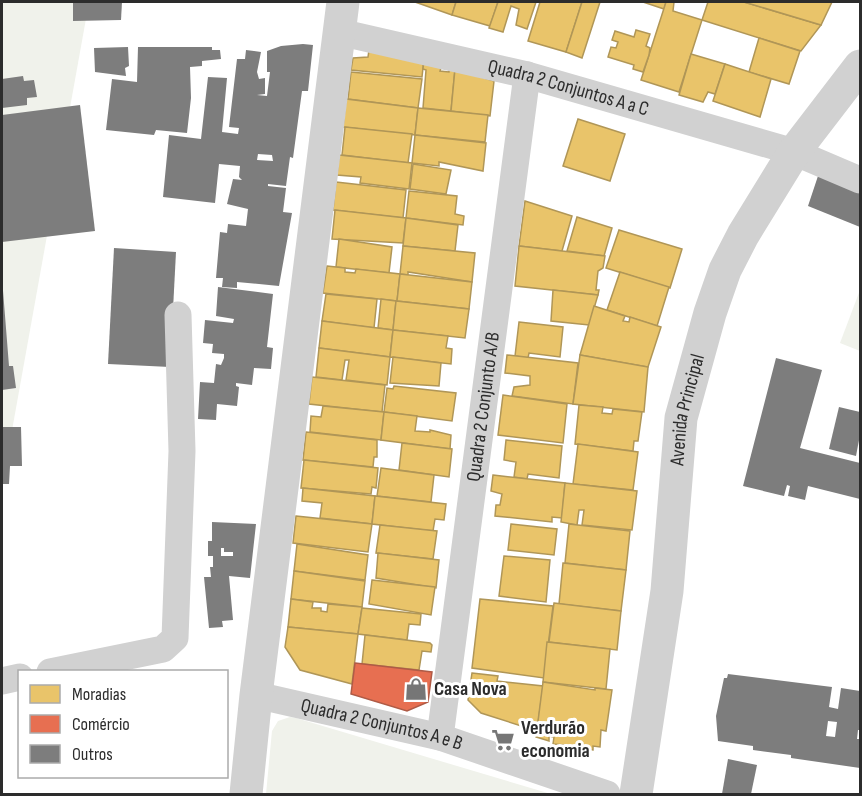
<svg xmlns="http://www.w3.org/2000/svg" width="862" height="796" viewBox="0 0 862 796" font-family="'Sofia Sans Condensed',sans-serif">
<style>
.green{fill:#f0f2eb}
.homes{fill:#e9c46a;stroke:#b09657;stroke-width:1.5}
.shops{fill:#e76f51;stroke:#af5b46;stroke-width:1.5}
.building{fill:#7d7d7d;fill-rule:evenodd}
.lines{fill:none;stroke-linecap:round;stroke-linejoin:round}
.minor{stroke:#d1d1d1;stroke-width:27}
.tertiary{stroke:#d1d1d1;stroke-width:33}
.labels{text-anchor:middle;dominant-baseline:central;stroke-width:6;stroke-linejoin:round;paint-order:stroke}
.street-label{font-size:20px;fill:#2c2c2c;stroke:#fff}
.poi-label{font-size:20px;font-weight:bold;fill:#2c2c2c;stroke:#fff;text-anchor:start}
</style>
<rect width="100%" height="100%" fill="#fff"/>
<g class="green">
<path d="M2 2H89L2 486Z"/>
<path d="M860 290V351L840 343Z"/>
<path d="M290 717 296 718 551 794H266L272 731 278 721Z"/>
</g>
<g class="homes">
<path d="M415 2H456L452 15Z"/>
<path d="M456 2H498L490 26 452 15Z"/>
<path d="M498 2H536L527 29 516 25 519 9 511 6 503 32 489 28Z"/>
<path d="M540 2H582L566 52 528 41Z"/>
<path d="M582 2H600L582 58 566 52Z"/>
<path d="M643 2H666L664 9Z"/>
<path d="M666 2H674L673 11 702 20 679 92 641 80Z"/>
<path d="M708 2H744L821 25 801 51 702 20Z"/>
<path d="M744 2H832L821 25Z"/>
<path d="M636 30 650 34 646 46 650 48 649 55 643 72 633 69 634 65 608 57 611 47 616 48 618 42 612 40 615 31 634 37Z"/>
<path d="M759 38 800 51 789 84 749 72Z"/>
<path d="M370 43 424 59 422 77 351 70 353 58 368 57Z"/>
<path d="M691 54 725 64 715 94 708 92 703 102 679 95Z"/>
<path d="M424 59 442 65 440 71 449 72 450 67 455 69 451 111 423 108 426 70 423 69Z"/>
<path d="M725 64 771 79 760 117 713 101Z"/>
<path d="M455 69 494 81 490 116 451 111Z"/>
<path d="M351 72 422 79 418 108 348 99Z"/>
<path d="M346 99 418 108 415 135 343 127Z"/>
<path d="M418 108 488 115 485 142 415 135Z"/>
<path d="M578 119 625 134 610 181 563 166Z"/>
<path d="M345 127 412 134 408 163 342 155Z"/>
<path d="M415 135 486 143 483 171 439 162V166L412 163Z"/>
<path d="M339 155 412 163 409 189 360 183 361 177 337 175Z"/>
<path d="M413 164 451 170 446 194 410 189Z"/>
<path d="M336 182 406 190 403 218 333 210Z"/>
<path d="M409 191 457 196 455 214 464 216 463 225 406 218Z"/>
<path d="M525 201 572 216 562 251 519 246Z"/>
<path d="M335 210 406 218 403 243 332 239Z"/>
<path d="M577 217 612 228 604 256 567 251Z"/>
<path d="M406 218 458 225 455 251 403 246Z"/>
<path d="M619 230 682 249 670 288 606 268Z"/>
<path d="M339 239 392 247 389 273 336 267Z"/>
<path d="M403 246 475 253 472 282 408 272V275L400 274Z"/>
<path d="M519 246 605 256 603 268 598 271 596 290H599L598 295 515 286Z"/>
<path d="M327 266 345 268V272L355 273 356 269 400 274 397 301 323 293Z"/>
<path d="M620 272 669 287 657 326 607 310Z"/>
<path d="M400 274 472 282 469 309 397 301Z"/>
<path d="M553 290 598 295 589 325 551 321Z"/>
<path d="M326 294 377 299 374 328 322 321Z"/>
<path d="M381 299 396 301 393 330 378 328Z"/>
<path d="M396 301 469 309 465 338 393 330Z"/>
<path d="M594 306 625 316 623 321 629 322 630 317 661 327 648 367 580 355Z"/>
<path d="M322 321 393 330 390 357 319 348Z"/>
<path d="M519 322 563 327 560 357 529 353 528 358 515 356Z"/>
<path d="M393 330 448 336 446 348 452 349 451 364 390 357Z"/>
<path d="M319 348 390 357 387 385 346 380 349 360H345L342 380 316 377Z"/>
<path d="M507 355 578 363 573 404 512 396 514 387 530 385V376L505 373Z"/>
<path d="M580 355 648 367 644 412 573 404Z"/>
<path d="M393 357 441 363 439 386 390 383Z"/>
<path d="M312 377 385 385 382 412 309 404Z"/>
<path d="M394 386 456 393 452 421 384 412 387 388 393 389Z"/>
<path d="M503 395 567 404 563 443 498 435Z"/>
<path d="M579 405 603 407 602 413 612 414 613 409 642 412 638 441H634L633 451 575 444Z"/>
<path d="M323 406 384 412 381 440 310 432 311 416 321 417Z"/>
<path d="M384 412 417 416 415 431 430 432V430L451 435 450 449 381 440Z"/>
<path d="M306 432 377 440V457H374L373 467 303 460Z"/>
<path d="M506 440 562 446 559 478 528 474 527 479 514 477 516 462 504 460Z"/>
<path d="M402 443 452 449 449 477 399 470Z"/>
<path d="M578 444 638 452 633 490 573 484Z"/>
<path d="M304 460 378 468 376 488 372 487 371 494 301 488Z"/>
<path d="M381 468 434 475 431 502 377 496Z"/>
<path d="M493 475 565 483 562 518 552 517V522L495 516 496 505H500L502 494 491 491Z"/>
<path d="M565 483 637 491 632 530 582 525 584 510H579L577 525 561 522Z"/>
<path d="M303 488 375 496 372 524 320 518 322 503 302 501Z"/>
<path d="M375 496 446 504 444 520 435 519 433 531 372 524Z"/>
<path d="M296 516 372 524 368 552 293 543Z"/>
<path d="M511 524 557 529 554 555 508 550Z"/>
<path d="M569 524 630 531 626 570 565 563Z"/>
<path d="M380 525 437 531 433 559 376 553Z"/>
<path d="M297 544 368 555 365 580 294 571Z"/>
<path d="M378 553 439 560 436 588 376 578Z"/>
<path d="M504 556 550 560 546 602 499 596Z"/>
<path d="M563 563 626 570 621 611 559 604Z"/>
<path d="M294 571 365 581 362 607 291 599Z"/>
<path d="M372 580 435 587 431 615 369 604Z"/>
<path d="M291 599 313 602 312 608H321V611L327 612 328 604 362 607 358 634 288 627Z"/>
<path d="M480 599 553 606 544 678 472 668Z"/>
<path d="M554 603 621 611 617 650 549 642Z"/>
<path d="M362 608 421 614 420 625 409 624 407 640 358 634Z"/>
<path d="M288 627 358 634 352 684 300 670 285 647Z"/>
<path d="M365 635 430 643 432 645 431 652 422 651 419 670 362 664Z"/>
<path d="M547 642 610 649 606 689 543 682Z"/>
<path d="M472 673 498 676 497 681 543 686 537 731 481 713 468 700Z"/>
<path d="M543 682 595 690V688L612 690 606 731 601 730 600 747 593 746V750L564 747V745L553 744 554 737 549 736V741L536 737Z"/>
</g>
<path class="shops" d="M355 663 432 672 428 702 407 711 351 694Z"/>
<g class="building">
<path d="M73 2H122L121 20 73 21Z"/>
<path d="M303 44 313 45 308 91H302L293 158 290 157 286 186 268 184V186L286 188 283 212 292 213 279 286 237 282V288L222 287 223 278H216L220 232 227 233 228 224 246 226 248 209 227 204 233 179 242 180 239 177 240 166 219 164 215 203 163 197 169 135 201 139 208 77 227 78 222 132 238 134 239 128 229 127 237 59H245L246 50 261 52 257 72 259 79 265 78V94L257 95 267 96 270 72H267V51L281 46ZM258 154 272 155 273 161 257 160Z"/>
<path d="M128 47 129 66 125 68 126 76 95 72 94 48Z"/>
<path d="M138 47H212V50H220L221 59 202 61V66L190 67 191 98 187 133 156 130 154 135 106 130 112 79 137 82Z"/>
<path d="M23 76 24 81 34 80 37 97 27 98V105L2 108V79Z"/>
<path d="M80 105 95 231 2 242V115Z"/>
<path d="M818 176 860 193V227L808 206Z"/>
<path d="M114 248 176 252 170 367 108 364Z"/>
<path d="M2 278 9 366H13L16 388 2 390Z"/>
<path d="M218 287 273 294 267 347 273 348 271 369 254 368 252 385 236 383V386L239 387 237 406 217 404 216 420 198 419 200 382 214 383 216 364 221 365 224 358V354L212 353 213 344 203 343 205 320 233 323 234 319 216 316Z"/>
<path d="M776 358 822 370 800 448 860 463V499L808 486 805 500 788 496 790 486 787 485 784 496 743 486Z"/>
<path d="M839 407 860 412V435L856 456 829 449Z"/>
<path d="M2 427H21L22 466H10L9 484H2Z"/>
<path d="M212 522 256 524 250 578 229 576 233 620 222 621 223 627 209 628 204 577H211L210 567H213V556H208V541H212ZM221 548H224V552H233V556H221Z"/>
<path d="M728 674 832 687 829 707 838 709 841 688 860 691V730H858L857 739H860V768L791 758V755L753 750V746L718 741 716 716 724 678H727ZM828 721 837 722 835 737 826 736Z"/>
<path d="M728 759 757 765 751 794H722Z"/>
</g>
<g class="lines">
<g class="minor">
<path id="s1" d="M339 32 527 75 794 152 860 180"/>
<path d="M50 672 163 649 175 638 182 451 178 315"/>
<path d="M2 681 20 677"/>
<path id="s2" d="M256 695 440 737 607 794"/>
<path id="s3" d="M440 737 527 75"/>
</g>
<g class="tertiary">
<path d="M246 794 256 695 343 2"/>
<path id="s4" d="M636 794 667 591 681 418 710 313 725 270 743 235 794 152 860 66"/>
</g>
</g>
<defs>
<g id="shop-bare" transform="scale(1.8)"><path d="M-5-2.5h2.3a2.7 3.5 0 0 1 5.4 0H5L5.5 6h-11ZM-1.5-2.5h3a1.5 2.3 0 0 0-3 0Z" fill="#767676" stroke="#fff" stroke-width="2.5" paint-order="stroke"/></g>
<g id="supermarket-bare" transform="scale(1.8)"><path d="M-6-5.5h2.5l.6 2H6L4.5 2H-2.5L-4.4-4H-6ZM-1.5 3.2a1.3 1.3 0 1 0 .1 0ZM3 3.2a1.3 1.3 0 1 0 .1 0Z" fill="#767676" stroke="#fff" stroke-width="2.5" paint-order="stroke"/></g>
</defs>
<g fill-rule="evenodd">
<use href="#shop-bare" x="416" y="689"/>
<use href="#supermarket-bare" x="503" y="740"/>
</g>
<g class="labels">
<g class="street-label">
<text stroke="none"><textPath href="#s1" startOffset="236">Quadra 2 Conjuntos A a C</textPath></text>
<text stroke="none"><textPath href="#s3" startOffset="333">Quadra 2 Conjunto A/B</textPath></text>
<text stroke="none"><textPath href="#s4" startOffset="388">Avenida Principal</textPath></text>
<text stroke="none"><textPath href="#s2" startOffset="129">Quadra 2 Conjuntos A e B</textPath></text>
</g>
<g class="poi-label">
<text x="434" y="689">Casa Nova</text>
<text x="521" y="728">Verdurão<tspan x="521" dy="23">economia</tspan></text>
</g>
</g>
<rect width="862" height="796" fill="none" stroke="#2c2c2c" stroke-width="6"/>
<rect x="18" y="670" width="210" height="108" fill="#ffffff" stroke="#ababab" stroke-width="1.5"/>
<rect x="30" y="685" width="30" height="18" fill="#e9c46a" stroke="#ababab" stroke-width="1.5"/>
<text x="72" y="700" font-size="18" fill="#2c2c2c">Moradias</text>
<rect x="30" y="715" width="30" height="18" fill="#e76f51" stroke="#ababab" stroke-width="1.5"/>
<text x="72" y="730" font-size="18" fill="#2c2c2c">Comércio</text>
<rect x="30" y="745" width="30" height="18" fill="#7d7d7d" stroke="#ababab" stroke-width="1.5"/>
<text x="72" y="760" font-size="18" fill="#2c2c2c">Outros</text>
</svg>
